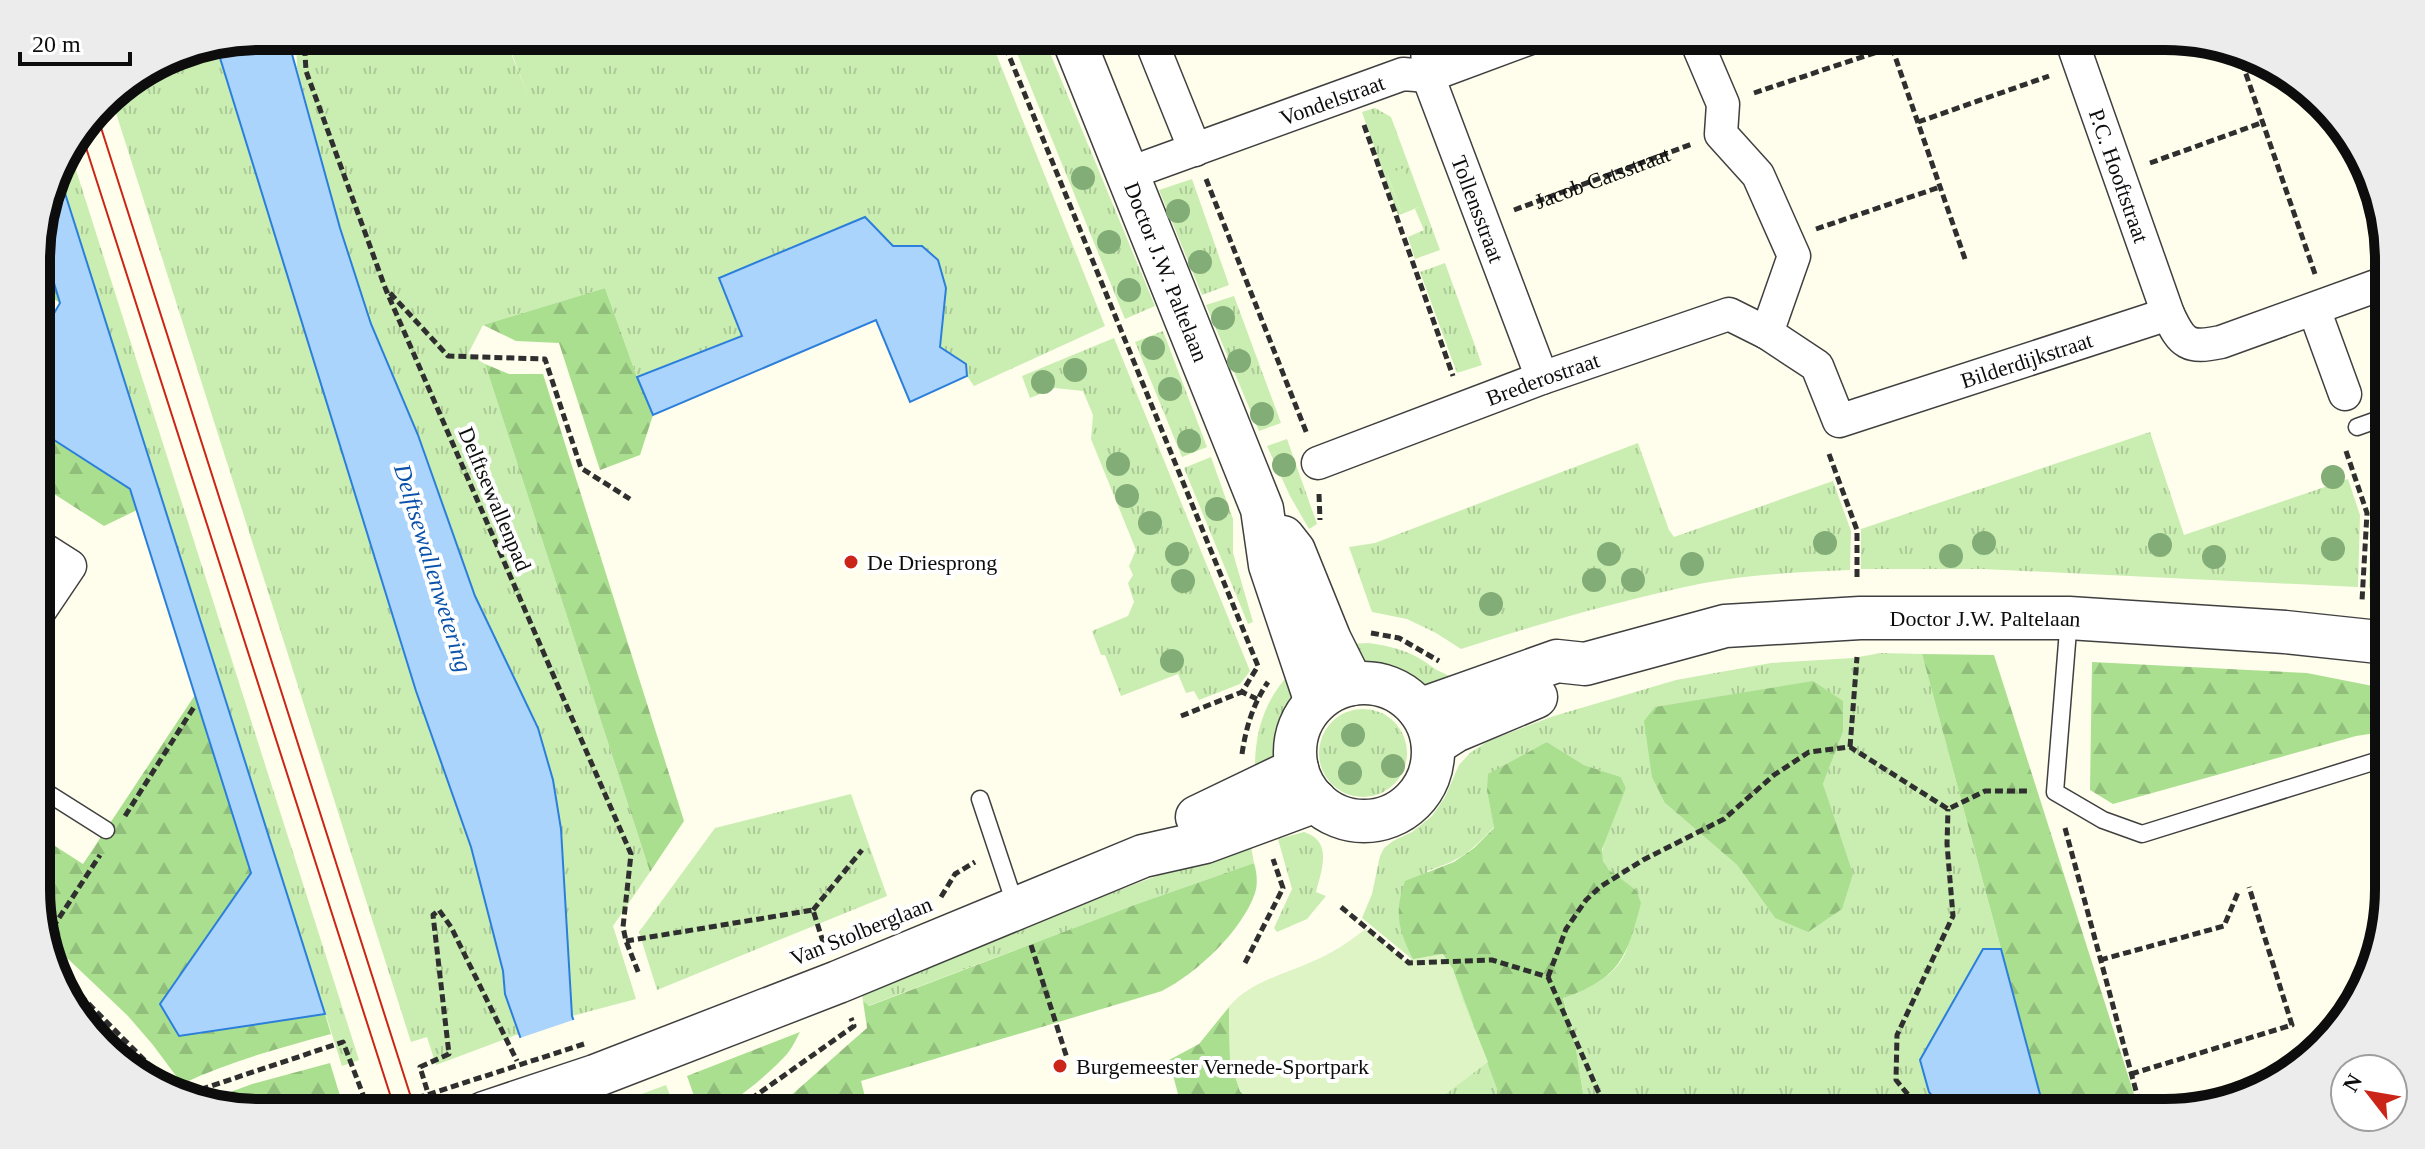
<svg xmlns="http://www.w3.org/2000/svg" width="2425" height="1149" viewBox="0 0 2425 1149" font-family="'Times New Roman',serif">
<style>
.grass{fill:url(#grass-tufts);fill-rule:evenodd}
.forest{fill:url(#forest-firs)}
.park{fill:#caedb2}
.pitch{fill:#def4c5}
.water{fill:#abd4fc;stroke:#2b7fda;stroke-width:2}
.pier{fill:#fffeec}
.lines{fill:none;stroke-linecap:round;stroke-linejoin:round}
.service-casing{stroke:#404040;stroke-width:19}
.minor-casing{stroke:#404040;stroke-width:35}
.tertiary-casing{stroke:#404040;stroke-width:45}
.path{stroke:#2f2f2f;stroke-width:5;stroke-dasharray:8 4;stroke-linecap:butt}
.service{stroke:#fff;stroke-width:16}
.minor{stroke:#fff;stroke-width:32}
.tertiary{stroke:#fff;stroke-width:42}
.tram{stroke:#ca2518;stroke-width:2}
.path-bridge{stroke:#2f2f2f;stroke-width:5;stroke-dasharray:8 4;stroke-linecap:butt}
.tree{fill:#83ad77}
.poi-dot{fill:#ca2518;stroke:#fff;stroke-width:3}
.labels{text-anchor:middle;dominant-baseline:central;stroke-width:8;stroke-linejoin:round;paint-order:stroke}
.street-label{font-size:22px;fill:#0d0d0d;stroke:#fff}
.poi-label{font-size:22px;fill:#0d0d0d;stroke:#fff;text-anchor:start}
.water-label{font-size:24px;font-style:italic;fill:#0a51aa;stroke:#fff}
.rim{fill:none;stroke:#0d0d0d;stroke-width:10}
</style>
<defs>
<pattern id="grass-tufts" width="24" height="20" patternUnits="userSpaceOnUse" patternTransform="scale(2)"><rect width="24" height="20" fill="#caedb2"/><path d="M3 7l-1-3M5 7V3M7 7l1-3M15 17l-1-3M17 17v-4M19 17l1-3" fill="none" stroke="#acca98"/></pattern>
<pattern id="forest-firs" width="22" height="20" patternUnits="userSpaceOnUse" patternTransform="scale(2)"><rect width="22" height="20" fill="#aadf90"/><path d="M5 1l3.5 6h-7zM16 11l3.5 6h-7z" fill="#91be7b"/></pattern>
</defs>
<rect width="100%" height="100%" fill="#fffeec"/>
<g class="grass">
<path d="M296 36H504L528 95 505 36H989L1105 326 974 386 967 376 966 364 940 347 946 288 922 246 893 247 719 278 742 336 637 377 605 288 483 325 468 354 485 364 650 872 613 926 636 999 572 1016 561 829 553 780 538 728 475 596 418 435 371 324 340 228 297 68Z"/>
<path d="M1010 36H1043L1155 306 1125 319Z"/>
<path d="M216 45 416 691 471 847 503 971 505 994 519 1034 436 1065 427 1037 411 1042 110 94 175 53Z"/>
<path d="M1375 108 1391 117 1440 250 1415 259 1408 237 1424 230 1415 209 1419 207 1387 175 1402 214 1398 215 1362 112Z"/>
<path d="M69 148 359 1060 342 1066 57 168 59 161Z"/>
<path d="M1192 179 1229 285 1202 295 1159 190Z"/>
<path d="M1445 263 1482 365 1457 373 1420 272Z"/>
<path d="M1234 296 1281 423 1259 431 1206 305Z"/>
<path d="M1163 331 1207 447 1182 457 1135 342Z"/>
<path d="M1114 338 1250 671 1240 684 1199 700 1194 691 1186 693 1178 674 1121 696 1105 655H1101L1092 631 1128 616 1134 602 1128 583 1133 575 1129 566 1136 550 1091 439 1093 415 1083 391 1055 388 1030 398 1022 376Z"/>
<path d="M2150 432 2184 535 2348 479 2360 515 2358 587 1983 569H1861V529Z"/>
<path d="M1287 439 1317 524 1309 529 1290 496 1267 446Z"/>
<path d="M1638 443 1669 530 1674 537 1833 481 1851 531 1850 570C1802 572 1752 574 1704 583 1622 600 1541 623 1461 649L1436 633 1407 619 1372 612 1349 547 1375 543Z"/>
<path d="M1211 457 1233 519V553L1253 622 1248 624 1184 468Z"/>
<path d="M2371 513C2391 534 2388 561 2388 588H2369Z"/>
<path d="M1368 643C1383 645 1399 648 1413 655 1428 662 1437 673 1454 677L1425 688 1418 687 1367 664 1349 649 1350 644Z"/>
<path d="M1881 653 1922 654 2001 949 1983 950 1920 1060 1929 1092 1946 1113H1584L1586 1111 1576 1049 1563 997C1588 989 1612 979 1625 954 1631 941 1633 906 1636 890 1625 882 1607 873 1603 860 1598 846 1620 804 1626 788L1621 777 1584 765 1547 742 1487 791 1494 827C1469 853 1461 860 1427 871L1500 1097 1546 1113H1260L1229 1007C1248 983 1285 974 1312 962 1332 954 1349 942 1366 929L1404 961 1412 959 1362 918 1372 894 1380 856 1384 848 1393 841 1412 832 1432 816 1445 797 1459 765 1470 753 1488 741 1554 716 1676 680 1771 663 1853 658ZM1843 732 1823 784 1835 825 1775 918 1737 865 1665 803Z"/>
<path d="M1292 671C1293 679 1297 688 1296 697 1296 705 1290 713 1287 721 1275 744 1280 759 1255 775 1254 734 1263 701 1292 671Z"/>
<circle cx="1363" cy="753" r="44"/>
<path d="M851 794 887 896 657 990 639 932 715 828Z"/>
<path d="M1304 832C1333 841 1322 869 1316 892L1326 896 1307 919 1277 932 1274 928 1292 889 1278 839Z"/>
<path d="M1250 841 1254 863 1137 904 868 1006 863 1001 861 987Z"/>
<path d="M666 1085 677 1113H606L604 1108Z"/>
</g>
<g class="forest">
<path d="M39 234 60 303 37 288V245Z"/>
<path d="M605 288 637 377 653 415 640 455 600 470 559 343 516 341 483 325Z"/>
<path d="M485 364 509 374H543L684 821 650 872Z"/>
<path d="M37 429 130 489 137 510 104 526 37 483Z"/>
<path d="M1922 654 1994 655 2140 1113H2045Z"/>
<path d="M2092 662 2307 673 2388 689 2389 731 2356 736 2113 804 2090 790Z"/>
<path d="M1813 681 1843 701V732L1823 784 1853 874 1842 909 1808 932 1775 918 1737 865 1665 803 1652 777 1644 721 1655 707Z"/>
<path d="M195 695 251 873 160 1004 180 1036 325 1014 331 1034C280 1048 230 1061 182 1084L153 1045 128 1016 45 937 38 919V835L83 864Z"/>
<path d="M1547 742 1584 765 1621 777 1626 788 1602 849 1603 861 1609 870 1636 890 1641 903C1627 957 1620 979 1563 998L1576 1049 1586 1112 1584 1113 1543 1112 1500 1097 1453 969 1442 954 1413 959C1398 929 1394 913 1405 881L1454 862 1474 848 1494 828 1487 791 1488 774Z"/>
<path d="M1254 863C1257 873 1258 883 1255 893 1242 931 1197 973 1162 991L861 1081 869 1113H769C803 1087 834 1056 867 1028L863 1001 869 1006 1137 904Z"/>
<path d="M1229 1007 1230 1060 1240 1091 1260 1113H1183L1169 1060 1199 1044Z"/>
<path d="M800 1032C796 1039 793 1047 787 1054 770 1073 725 1113 700 1113L687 1076Z"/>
<path d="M330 1063 341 1099 297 1113H260L204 1102 252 1084Z"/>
</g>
<path class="park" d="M1404 168 1419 207 1402 214 1387 174Z"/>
<path class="pitch" d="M1366 929 1404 961 1443 954 1453 969 1463 1000 1488 1062 1421 1113H1260L1240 1091 1230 1060 1229 1007C1248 983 1285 974 1312 962 1332 954 1349 942 1366 929Z"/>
<g class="water">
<path d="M260 36H287L340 228 371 324 418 435 475 596 538 728 553 780 561 829 572 1016 606 1113H547L505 994 503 971 471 847 416 691 216 45Z"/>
<path d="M57 168 325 1014 179 1036 160 1004 251 873 130 489 37 429V343L60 303 39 234Z"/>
<path d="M865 217 893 246H922L938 260 946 288 940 347 966 364 967 376 910 402 876 320 653 415 637 377 742 336 719 278Z"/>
<path d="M1983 949H2001L2045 1113H1946L1929 1092 1920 1060Z"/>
</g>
<path class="pier" d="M576 1019 605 1109 592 1113H542L517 1039Z"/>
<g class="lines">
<g class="service-casing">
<g id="service">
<path d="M2357 427 2388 416"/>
<path d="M2069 618 2055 792 2103 820 2142 834 2389 757"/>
<path d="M38 787 106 830"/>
<path d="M980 799 1016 907"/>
</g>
</g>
<g class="minor-casing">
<g id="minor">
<path d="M1149 36 1195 150"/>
<path id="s2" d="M1427 36 1428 76 1542 378"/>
<path d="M1694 36 1723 104 1721 134 1758 175 1794 256 1767 333"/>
<path id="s3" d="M2070 36 2168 314"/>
<path id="s4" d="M1127 174 1403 74 1428 76 1536 36"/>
<path d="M2314 309 2345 394"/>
<path id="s5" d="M1318 463 1542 378 1729 314 1767 333 1817 366 1839 421 2168 314C2182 344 2188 349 2221 342L2387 282"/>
<path d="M37 545 70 566 37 615"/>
</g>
</g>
<g class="tertiary-casing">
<g id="tertiary">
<path id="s6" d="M1072 36 1262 509 1270 565 1316 702"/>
<path d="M1283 537 1294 551 1330 640 1352 684"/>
<circle cx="1364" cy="752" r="69"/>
<path id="s7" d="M1419 710 1557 661 1585 664 1725 626 1860 618H2069L2285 632 2388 643"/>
<path d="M1433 745 1455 731 1536 697"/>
<path d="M1197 817 1297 769"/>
<path d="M484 1113 595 1076 838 982 1143 856 1205 842 1316 801"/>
</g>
</g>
<g class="path">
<path d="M304 36 306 71 386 290 631 854 623 927 626 941 639 974"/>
<path d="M1001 36 1258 666 1242 692 1257 699"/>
<path d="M1888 36 1965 259"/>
<path d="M2238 51 2315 274"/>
<path d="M1754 93 1892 47"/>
<path d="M1918 122 2049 76"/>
<path d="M1364 125 1453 376"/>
<path d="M2150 163 2261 123"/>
<path d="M1206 179 1307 434"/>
<path id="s1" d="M1514 210 1692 144"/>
<path d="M1816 229 1940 187"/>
<path d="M390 293 448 356 545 359 581 468 630 499"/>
<path d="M2346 451 2367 513 2362 601"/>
<path d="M1829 454 1857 530V579"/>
<path d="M1319 494 1320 520"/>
<path d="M1371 633 1399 638 1439 661"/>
<path d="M1181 716 1242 692"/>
<path d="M1850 747 1857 657"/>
<path d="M1242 754C1246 727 1253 704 1268 682"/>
<path d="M125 816 194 707"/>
<path d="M2065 828 2142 1113"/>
<path d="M941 897 955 874 975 862"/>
<path d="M1341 907 1409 963 1492 960 1548 977 1598 1091 1611 1113"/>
<path d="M813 910 862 850"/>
<path d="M46 938 100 855"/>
<path d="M626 941 813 910 824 945"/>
<path d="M1031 945 1067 1058"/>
<path d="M2100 960 2224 926 2239 890"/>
<path d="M1245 963 1283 888 1273 859"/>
<path d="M1548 977 1566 929 1586 900 1600 887 1643 860 1724 819 1774 775 1809 752 1850 747 1948 809 1985 791H2031"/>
<path d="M63 978 180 1096"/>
<path d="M2131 1074 2292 1025 2249 887"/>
<path d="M178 1097 343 1042 370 1113"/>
<path d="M680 1103 684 1113"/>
<path d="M434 1113 420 1067 449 1054 433 915 439 910 451 927 517 1061"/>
<path d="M731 1113 854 1026 851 1018"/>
<path d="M1923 1113 1896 1080 1897 1035 1953 916 1947 844 1948 809"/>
</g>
<use href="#service" class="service"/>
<use href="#minor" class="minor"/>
<use href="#tertiary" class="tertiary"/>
<g class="tram">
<path d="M96 112 416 1113"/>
<path d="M81 132 396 1113"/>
</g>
<path class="path-bridge" d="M371 1113 584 1044"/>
</g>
<g class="tree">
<circle cx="1083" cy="178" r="12"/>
<circle cx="1178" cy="211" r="12"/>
<circle cx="1109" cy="242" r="12"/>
<circle cx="1200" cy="262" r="12"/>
<circle cx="1129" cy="290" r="12"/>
<circle cx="1223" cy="318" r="12"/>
<circle cx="1153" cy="348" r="12"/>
<circle cx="1239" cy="361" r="12"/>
<circle cx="1075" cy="370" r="12"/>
<circle cx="1043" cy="382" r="12"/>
<circle cx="1170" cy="389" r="12"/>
<circle cx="1262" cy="414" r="12"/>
<circle cx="1189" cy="441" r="12"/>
<circle cx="1118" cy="464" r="12"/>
<circle cx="1284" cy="465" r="12"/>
<circle cx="2333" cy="477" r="12"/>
<circle cx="1127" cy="496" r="12"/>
<circle cx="1217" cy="509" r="12"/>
<circle cx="1150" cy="523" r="12"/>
<circle cx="1825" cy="543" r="12"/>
<circle cx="1984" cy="543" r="12"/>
<circle cx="2160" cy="545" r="12"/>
<circle cx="2333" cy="549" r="12"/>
<circle cx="1177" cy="554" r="12"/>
<circle cx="1609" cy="554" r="12"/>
<circle cx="1951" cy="556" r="12"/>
<circle cx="2214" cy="557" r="12"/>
<circle cx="1692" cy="564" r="12"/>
<circle cx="1594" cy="580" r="12"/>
<circle cx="1633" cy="580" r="12"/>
<circle cx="1183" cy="581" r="12"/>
<circle cx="1491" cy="604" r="12"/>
<circle cx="1172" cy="661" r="12"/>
<circle cx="1353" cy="735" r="12"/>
<circle cx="1393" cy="766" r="12"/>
<circle cx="1350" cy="773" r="12"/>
</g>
<g class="poi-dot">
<circle cx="851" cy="562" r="8"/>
<circle cx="1060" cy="1066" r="8"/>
</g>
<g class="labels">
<g class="street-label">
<text stroke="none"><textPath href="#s4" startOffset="218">Vondelstraat</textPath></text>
<text stroke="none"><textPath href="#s3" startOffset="148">P.C. Hooftstraat</textPath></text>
<text stroke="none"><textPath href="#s1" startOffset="94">Jacob Catsstraat</textPath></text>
<text stroke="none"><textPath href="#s2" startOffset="182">Tollensstraat</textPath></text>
<text stroke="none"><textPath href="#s6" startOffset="254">Doctor J.W. Paltelaan</textPath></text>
<text stroke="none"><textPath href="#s5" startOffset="796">Bilderdijkstraat</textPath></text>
<text stroke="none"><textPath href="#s5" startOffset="240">Brederostraat</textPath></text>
<text transform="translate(495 499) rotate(67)">Delftsewallenpad</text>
<text stroke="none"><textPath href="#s7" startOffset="580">Doctor J.W. Paltelaan</textPath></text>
<text transform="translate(861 931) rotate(-22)">Van Stolberglaan</text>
</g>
<g class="poi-label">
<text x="867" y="562">De Driesprong</text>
<text x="1076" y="1066">Burgemeester Vernede-Sportpark</text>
</g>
<g class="water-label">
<text transform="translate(433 568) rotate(73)">Delftsewallenwetering</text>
</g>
</g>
<path d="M0 0H2425V1149H0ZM260 50H2165A210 210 0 0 1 2375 260V889A210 210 0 0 1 2165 1099H260A210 210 0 0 1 50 889V260A210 210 0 0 1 260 50Z" fill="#ececec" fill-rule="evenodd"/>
<path class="rim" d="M260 50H2165A210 210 0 0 1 2375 260V889A210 210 0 0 1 2165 1099H260A210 210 0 0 1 50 889V260A210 210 0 0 1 260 50Z"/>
<g transform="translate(2369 1093) rotate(301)"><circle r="38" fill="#ffffff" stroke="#9e9e9e" stroke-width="2"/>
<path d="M0-6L14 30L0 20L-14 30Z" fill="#ca2518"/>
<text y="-12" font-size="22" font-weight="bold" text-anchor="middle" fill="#0d0d0d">N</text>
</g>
<path d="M20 52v12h110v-12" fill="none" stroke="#0d0d0d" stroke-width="4"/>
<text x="32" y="52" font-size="24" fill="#0d0d0d" stroke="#ffffff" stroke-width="6" paint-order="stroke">20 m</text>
</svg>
